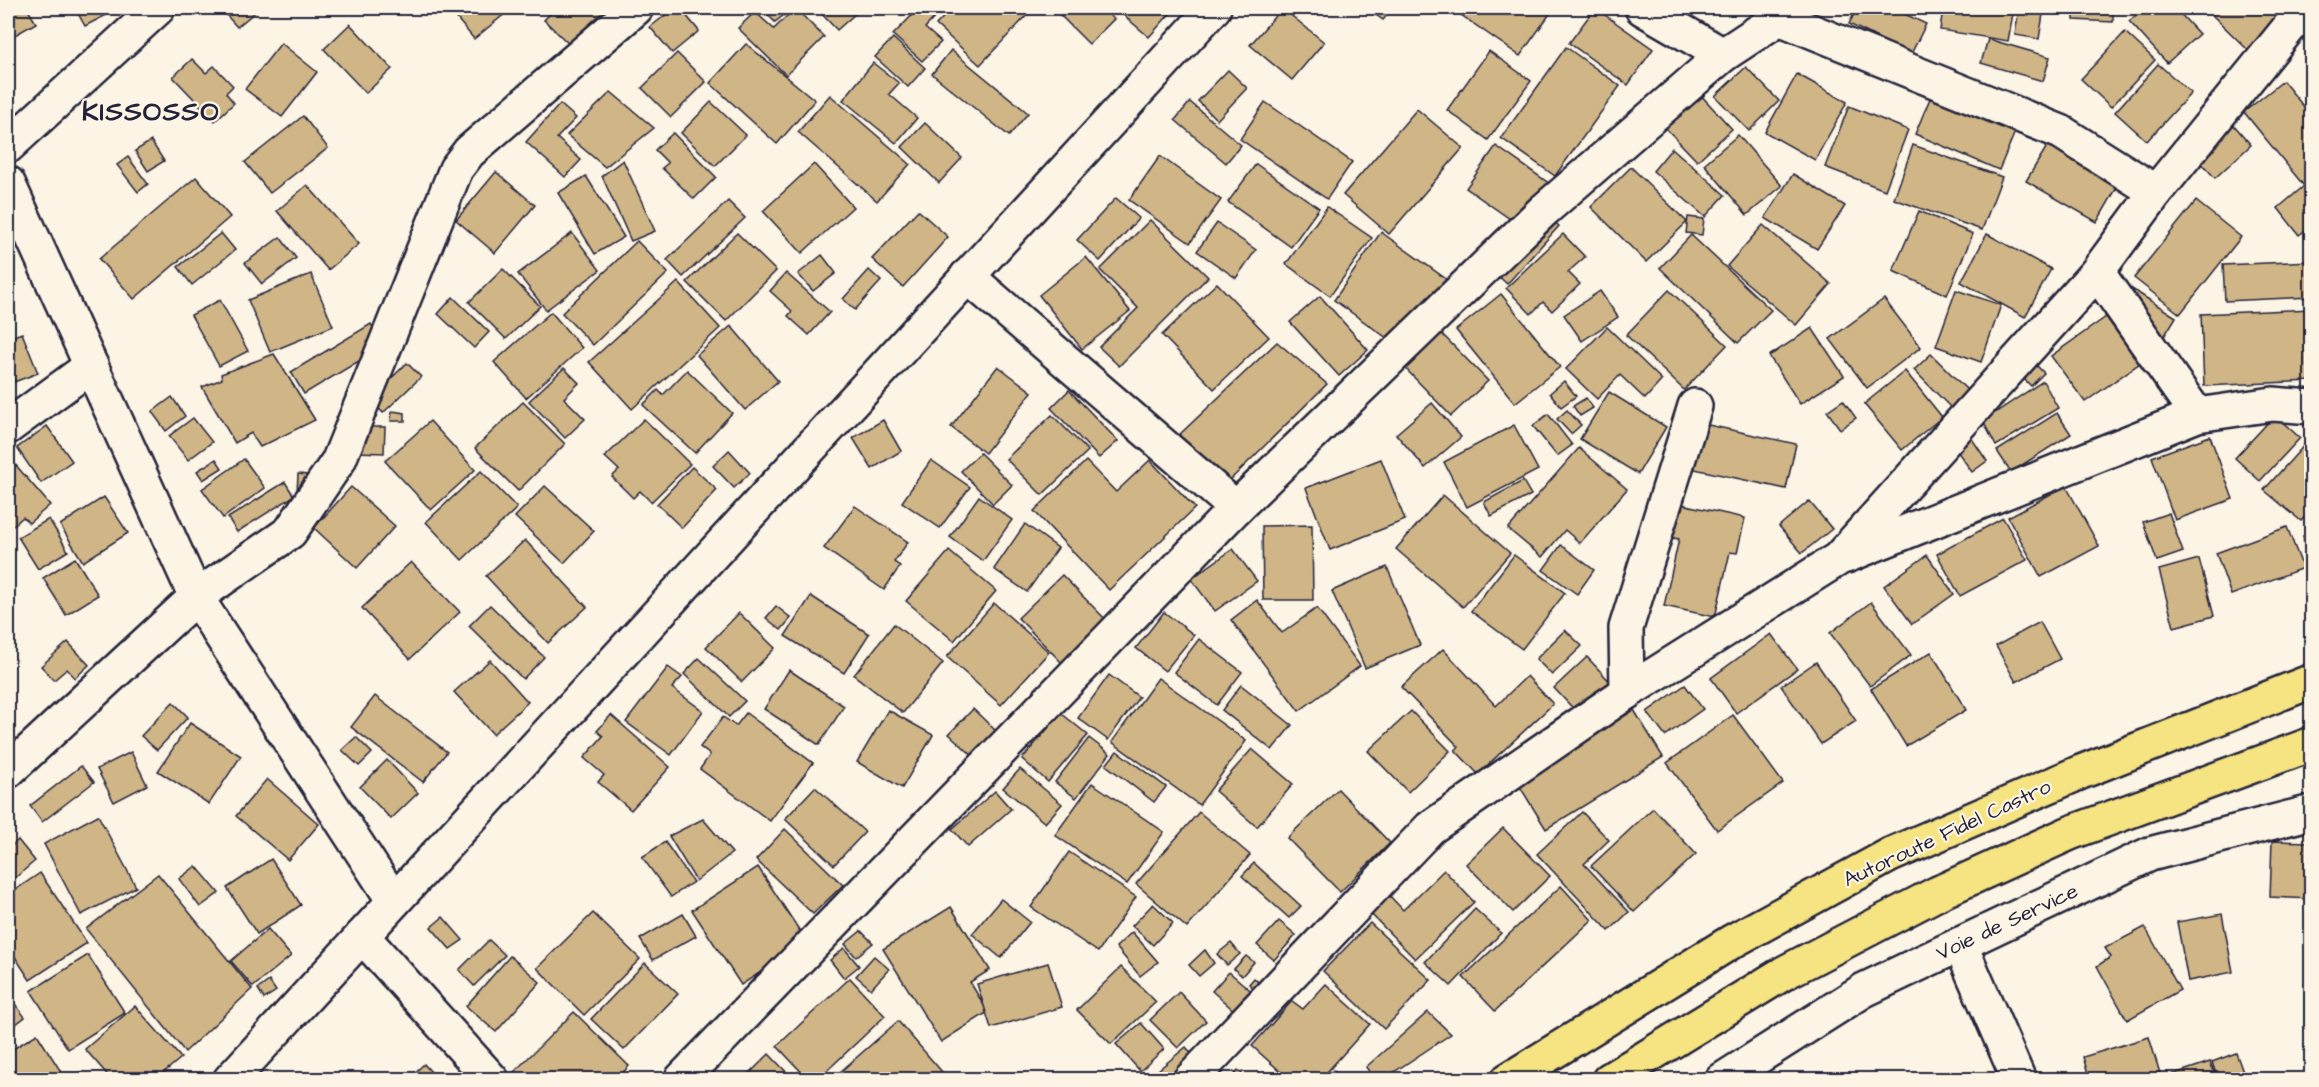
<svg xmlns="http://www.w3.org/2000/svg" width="2319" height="1087" viewBox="0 0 2319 1087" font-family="'Architects Daughter',sans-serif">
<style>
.building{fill:#d0b586;stroke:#22223b;stroke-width:1.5}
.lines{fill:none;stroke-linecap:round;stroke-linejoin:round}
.minor-casing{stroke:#22223b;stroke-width:38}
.highway-casing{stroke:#22223b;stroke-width:38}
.minor{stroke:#fcf5e5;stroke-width:33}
.highway{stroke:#f6e381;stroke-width:33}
.labels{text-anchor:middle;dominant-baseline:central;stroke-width:4.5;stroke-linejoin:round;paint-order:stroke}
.street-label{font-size:21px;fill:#22223b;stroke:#fcf5e5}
.district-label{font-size:27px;font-weight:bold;letter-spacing:1.5px;fill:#22223b;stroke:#fcf5e5}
</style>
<rect width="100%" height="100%" fill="#fcf5e5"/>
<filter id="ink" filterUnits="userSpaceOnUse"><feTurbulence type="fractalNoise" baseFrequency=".0167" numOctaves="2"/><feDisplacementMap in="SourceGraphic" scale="12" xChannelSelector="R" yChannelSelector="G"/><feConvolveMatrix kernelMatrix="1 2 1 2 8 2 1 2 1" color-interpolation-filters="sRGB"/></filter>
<g filter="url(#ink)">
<g class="building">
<path d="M8 8H27L36 23 8 39Z"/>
<path d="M75 8H120L85 26Z"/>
<path d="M220 8H260L237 27Z"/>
<path d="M448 8H512L474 39Z"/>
<path d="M556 8H611L572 47 544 20Z"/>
<path d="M675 8H680L699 31 672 53 650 27Z"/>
<path d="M775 8H793L775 22 767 14Z"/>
<path d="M795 8 824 37 786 75 738 28 755 12 774 29Z"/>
<path d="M816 8H850L856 13 837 30Z"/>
<path d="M919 8H925L935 17 925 28 941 42 922 61 893 35Z"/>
<path d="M952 8H1034L980 65 936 25Z"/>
<path d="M1067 8H1102L1114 19 1089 44 1060 15Z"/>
<path d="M1115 8H1175L1149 37Z"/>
<path d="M1282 8 1324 42 1292 80 1250 45Z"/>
<path d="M1366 8H1393L1383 20Z"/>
<path d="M1451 8H1554L1520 56Z"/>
<path d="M1595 8 1653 49 1628 85 1569 43Z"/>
<path d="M1857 8H1892L1926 24 1911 54 1849 24Z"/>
<path d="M1943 8H2014L2008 41 1940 30Z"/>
<path d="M2019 8H2044L2039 39 2015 35Z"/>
<path d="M2074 8H2113V22L2074 20Z"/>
<path d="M2145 8H2175L2199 34 2167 63 2129 21Z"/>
<path d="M2205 8H2280L2290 17 2252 54Z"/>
<path d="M350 24 392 69 366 93 324 49Z"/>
<path d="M2125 32 2155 60 2111 107 2081 79Z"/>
<path d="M893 38 925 68 908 87 875 57Z"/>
<path d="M1988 39 2050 57 2043 81 1981 63Z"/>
<path d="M281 43 317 72 282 117 245 89Z"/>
<path d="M746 44 815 100 777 144 710 83Z"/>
<path d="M1566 47 1620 86 1555 176 1501 138Z"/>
<path d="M951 50 1028 113 1009 136 932 74Z"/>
<path d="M1489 51 1531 81 1488 140 1447 110Z"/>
<path d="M677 53 706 82 671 117 642 88Z"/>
<path d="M192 59 206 73 214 66 233 86 226 93 234 103 215 121 173 77Z"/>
<path d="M873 63 899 83 889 94 917 118 896 143 843 100Z"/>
<path d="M2158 64 2191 93 2147 141 2115 112Z"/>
<path d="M1746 67 1779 101 1749 131 1715 96Z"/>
<path d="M1228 70 1247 88 1217 120 1198 101Z"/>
<path d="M1797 74 1847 102 1815 160 1765 132Z"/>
<path d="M2283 81 2312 117V225L2299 235 2278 208 2304 186 2244 112Z"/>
<path d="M611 92 654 128 605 167 567 135Z"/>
<path d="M1698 92 1732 129 1697 161 1662 124Z"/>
<path d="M830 95 910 164 877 201 798 132Z"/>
<path d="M1931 96 2015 132 1999 170 1915 134Z"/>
<path d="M711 102 746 135 715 166 681 133Z"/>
<path d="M1190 102 1241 145 1226 163 1175 120Z"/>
<path d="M1265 102 1352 162 1327 199 1240 139Z"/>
<path d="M560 104 576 118 557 138 581 160 565 177 526 142Z"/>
<path d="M1849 106 1908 130 1885 190 1825 167Z"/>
<path d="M1417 109 1463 148 1389 234 1343 195Z"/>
<path d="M303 116 328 148 270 193 245 162Z"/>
<path d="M925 123 962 158 939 183 902 147Z"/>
<path d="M2233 124 2251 145 2215 178 2196 157Z"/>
<path d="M673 133 716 177 694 199 662 168 668 163 655 150Z"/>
<path d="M1738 135 1782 186 1747 215 1704 164Z"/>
<path d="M151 141 164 161 148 171 135 151Z"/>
<path d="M2049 143 2119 184 2097 222 2026 181Z"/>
<path d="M1913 145 2002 177 1982 230 1894 199Z"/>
<path d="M1496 146 1550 184 1520 226 1466 188Z"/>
<path d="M1672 148 1725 195 1705 217 1653 171Z"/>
<path d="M1160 156 1221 200 1190 243 1129 200Z"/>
<path d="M128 157 148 184 138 192 117 165Z"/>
<path d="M623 160 655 231 631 241 602 176Z"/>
<path d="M814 164 853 207 802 253 763 211Z"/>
<path d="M1256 164 1319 208 1291 247 1228 202Z"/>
<path d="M1631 167 1687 222 1646 262 1591 207Z"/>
<path d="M496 172 535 205 495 253 456 220Z"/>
<path d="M1793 174 1845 206 1817 249 1765 218Z"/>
<path d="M586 176 624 237 595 254 558 193Z"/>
<path d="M196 177 230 217 134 299 99 259Z"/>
<path d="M307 185 359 244 328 270 277 211Z"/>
<path d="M1116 198 1139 218 1100 261 1077 240Z"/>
<path d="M728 201 745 218 683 277 667 260Z"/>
<path d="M2196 201 2241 237 2180 314 2134 278Z"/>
<path d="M1327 207 1372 238 1330 296 1286 264Z"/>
<path d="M918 210 948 237 903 287 872 259Z"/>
<path d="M1919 211 1973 234 1947 295 1893 271Z"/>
<path d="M1546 215 1559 226 1507 284 1494 272Z"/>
<path d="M1688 217 1704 219 1702 235 1686 233Z"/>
<path d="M1150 220 1208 277 1119 366 1099 347 1138 308 1100 270Z"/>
<path d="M1217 223 1256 250 1236 278 1197 251Z"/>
<path d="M1763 225 1831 284 1796 325 1727 266Z"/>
<path d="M1381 232 1446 279 1398 346 1334 300Z"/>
<path d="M221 233 235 250 192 285 178 267Z"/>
<path d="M572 233 600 270 546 310 518 274Z"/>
<path d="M737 233 776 271 726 321 687 282Z"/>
<path d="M1563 234 1585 257 1568 272 1580 284 1552 311 1543 302 1531 314 1506 288Z"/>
<path d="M1987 234 2051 269 2025 317 1961 282Z"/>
<path d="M1691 235 1771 310 1738 343 1660 268Z"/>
<path d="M280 237 296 258 262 284 245 263Z"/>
<path d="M637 241 668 273 593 345 562 313Z"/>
<path d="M822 255 836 273 813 291 798 274Z"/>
<path d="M1086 257 1130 311 1082 349 1039 295Z"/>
<path d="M2312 261V297L2225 301 2223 265Z"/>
<path d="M503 269 540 306 506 339 469 302Z"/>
<path d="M869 270 881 281 855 310 843 299Z"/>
<path d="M786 273 830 312 809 335 788 316 792 311 770 291Z"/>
<path d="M311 274 333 326 270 352 248 300Z"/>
<path d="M678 282 720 328 632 409 589 362Z"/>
<path d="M1217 283 1269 337 1214 389 1162 335Z"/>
<path d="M2124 284 2176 317 2157 348 2105 316Z"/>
<path d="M1669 290 1727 345 1684 390 1626 335Z"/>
<path d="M1956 290 2001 305 1981 362 1936 346Z"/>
<path d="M1600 291 1618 317 1582 341 1564 315Z"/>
<path d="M1501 294 1560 367 1515 403 1456 330Z"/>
<path d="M1320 296 1368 350 1339 376 1290 322Z"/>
<path d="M453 297 489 332 474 348 438 314Z"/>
<path d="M1884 299 1921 347 1867 388 1830 339Z"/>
<path d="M220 300 248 351 219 366 191 315Z"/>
<path d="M2312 309V381L2204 386 2201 314Z"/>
<path d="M551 312 582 348 526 398 494 362Z"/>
<path d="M2106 317 2140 363 2085 402 2051 356Z"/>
<path d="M371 324 384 346 304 394 291 372Z"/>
<path d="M731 326 778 381 745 410 697 355Z"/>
<path d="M1607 327 1662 380 1645 399 1620 375 1597 399 1566 369Z"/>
<path d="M1812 328 1844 376 1800 404 1769 356Z"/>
<path d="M22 333 38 373 14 382 8 366V338Z"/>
<path d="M1441 333 1488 381 1451 416 1405 368Z"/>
<path d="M1277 342 1327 384 1227 483 1178 436Z"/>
<path d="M274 354 315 420 260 447 251 433 235 443 202 387 222 379 221 374Z"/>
<path d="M1931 354 1968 391 1951 408 1914 370Z"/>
<path d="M407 363 421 377 383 413 370 399Z"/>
<path d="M2034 363 2044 373 2031 386 2021 376Z"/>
<path d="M998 366 1032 392 985 453 951 427Z"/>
<path d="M564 368 579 383 564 398 585 419 565 438 529 401Z"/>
<path d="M687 370 732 413 695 453 643 405 658 390 663 395Z"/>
<path d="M1905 371 1942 417 1902 450 1864 404Z"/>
<path d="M1564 381 1576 396 1561 407 1550 393Z"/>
<path d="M2043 381 2058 408 1996 446 1983 421Z"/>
<path d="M1069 390 1118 441 1099 458 1051 408Z"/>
<path d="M1609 392 1666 427 1638 474 1580 439Z"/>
<path d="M172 397 185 416 166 431 152 412Z"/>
<path d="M1586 398 1593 408 1580 416 1573 406Z"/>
<path d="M1843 400 1856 418 1840 429 1827 411Z"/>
<path d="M523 402 565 444 518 491 475 448Z"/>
<path d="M1432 403 1461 437 1425 468 1396 434Z"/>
<path d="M1567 410 1581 425 1571 434 1557 419Z"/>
<path d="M392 411 405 413V421H391Z"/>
<path d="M2057 413 2071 434 2011 472 1997 451Z"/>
<path d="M1548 414 1572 445 1557 456 1533 426Z"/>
<path d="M1052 415 1088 451 1042 495 1006 459Z"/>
<path d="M2275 415 2300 438 2260 481 2235 458Z"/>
<path d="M193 418 212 442 188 460 169 436Z"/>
<path d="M644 419 690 464 651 502 640 491 633 498 612 477 619 470 605 457Z"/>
<path d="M883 420 901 451 872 469 853 438Z"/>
<path d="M430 421 475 470 431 510 385 461Z"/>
<path d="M1699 423 1796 444 1786 489 1690 468Z"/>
<path d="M1514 425 1538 470 1467 507 1444 462Z"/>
<path d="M47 426 72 461 41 483 17 448Z"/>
<path d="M356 427H385L384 453 356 452Z"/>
<path d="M1966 430 1987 461 1972 472 1950 441Z"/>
<path d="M2210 436 2233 499 2175 520 2152 457Z"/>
<path d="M2308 441 2312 444V509L2301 521 2264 490Z"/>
<path d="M1579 448 1627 489 1580 543 1565 530 1542 557 1508 529Z"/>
<path d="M729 450 750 473 734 488 713 466Z"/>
<path d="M980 453 1012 485 993 504 961 471Z"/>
<path d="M216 459 222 468 203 480 197 471Z"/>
<path d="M244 459 265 488 223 518 202 489Z"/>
<path d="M1381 459 1405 520 1330 550 1306 488Z"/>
<path d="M931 460 970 487 940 528 902 502Z"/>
<path d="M1150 460 1195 508 1109 590 1034 511 1086 461 1116 492Z"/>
<path d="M14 463 50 505 29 523 23 517 8 530V469Z"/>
<path d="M692 467 717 490 682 528 657 504Z"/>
<path d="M481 471 517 508 462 560 426 522Z"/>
<path d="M298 474 308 475 307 494 297 493Z"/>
<path d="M1523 481 1531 495 1491 516 1484 502Z"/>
<path d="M285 482 294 496 237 532 228 518Z"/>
<path d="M545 486 594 531 564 563 515 517Z"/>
<path d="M2066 486 2099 546 2041 577 2008 517Z"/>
<path d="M351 487 395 526 357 568 314 528Z"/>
<path d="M1443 495 1510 553 1463 607 1396 549Z"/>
<path d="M979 496 1012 520 983 561 950 537Z"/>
<path d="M104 497 128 533 83 562 60 525Z"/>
<path d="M1809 501 1832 529 1802 553 1779 526Z"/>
<path d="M1672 502 1745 518 1737 553 1730 552 1715 617 1664 606 1679 539 1665 537Z"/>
<path d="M855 506 908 542 894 562 900 566 884 590 824 548Z"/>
<path d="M2169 513 2183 552 2157 561 2143 522Z"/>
<path d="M2003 518 2027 560 1960 596 1937 554Z"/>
<path d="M49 519 68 551 38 569 18 537Z"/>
<path d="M1025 524 1058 548 1027 592 994 569Z"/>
<path d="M1312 525 1313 600H1263L1262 526Z"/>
<path d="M2287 527 2303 568 2231 595 2216 553Z"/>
<path d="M2312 535V573H2310L2303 536Z"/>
<path d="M525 540 587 607 548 643 486 576Z"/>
<path d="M1561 545 1594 570 1577 594 1543 570Z"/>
<path d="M1233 549 1257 581 1215 611 1191 579Z"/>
<path d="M949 551 996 591 954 641 906 601Z"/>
<path d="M1514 555 1565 593 1522 649 1471 611Z"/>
<path d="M1927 555 1954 594 1912 624 1884 586Z"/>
<path d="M75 558 98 595 66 615 43 578Z"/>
<path d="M2199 559 2214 616 2174 627 2159 570Z"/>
<path d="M411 562 460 612 410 659 362 608Z"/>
<path d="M1387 567 1420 645 1365 668 1332 591Z"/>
<path d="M1062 575 1108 622 1064 665 1018 618Z"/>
<path d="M811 596 869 634 844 673 785 636Z"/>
<path d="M1257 600 1282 633 1317 608 1360 666 1299 711 1231 620Z"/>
<path d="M1871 602 1911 655 1870 686 1830 633Z"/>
<path d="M994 603 1049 652 1001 705 947 657Z"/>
<path d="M490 605 544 657 523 679 469 626Z"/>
<path d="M776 606 791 618 781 630 766 618Z"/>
<path d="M1164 612 1194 635 1165 671 1136 648Z"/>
<path d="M739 613 775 648 742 682 706 647Z"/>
<path d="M2040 622 2060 659 2016 682 1996 646Z"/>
<path d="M894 624 943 663 903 713 854 675Z"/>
<path d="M1565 630 1582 646 1552 675 1536 659Z"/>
<path d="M1771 634 1797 669 1736 713 1711 678Z"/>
<path d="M1199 639 1242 672 1217 705 1174 672Z"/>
<path d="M68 642 89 665 75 678 67 669 54 680 41 666Z"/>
<path d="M1443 649 1496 706 1527 676 1553 704 1478 774 1455 750 1459 747 1401 687Z"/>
<path d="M1931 652 1966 710 1906 746 1871 689Z"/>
<path d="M1587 657 1614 686 1581 717 1554 688Z"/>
<path d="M699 658 745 701 729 717 684 674Z"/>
<path d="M490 660 528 702 493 734 454 692Z"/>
<path d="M1816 662 1856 721 1821 744 1781 686Z"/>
<path d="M668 667 682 677 672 688 703 711 671 755 626 722Z"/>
<path d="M789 670 844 706 819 745 764 709Z"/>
<path d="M1109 675 1139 697 1108 740 1078 718Z"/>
<path d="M1158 678 1246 741 1199 805 1112 742Z"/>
<path d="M1241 685 1292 725 1272 750 1222 710Z"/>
<path d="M1685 685 1703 709 1665 736 1647 712Z"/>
<path d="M375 696 447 752 423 782 351 727Z"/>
<path d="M173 702 188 717 157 750 141 736Z"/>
<path d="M973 709 996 731 973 756 949 734Z"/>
<path d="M888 710 933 735 902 788 857 762Z"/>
<path d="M1634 710 1663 757 1546 829 1517 782Z"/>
<path d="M1411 711 1450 751 1408 792 1368 751Z"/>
<path d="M746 713 813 763 770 821 700 769 710 755 700 747 723 717 736 726Z"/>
<path d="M1061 713 1088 735 1048 782 1022 759Z"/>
<path d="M611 715 670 767 631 810 598 782 604 775 584 758 603 736 597 731Z"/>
<path d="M1733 715 1783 783 1717 830 1667 763Z"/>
<path d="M190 723 241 756 209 804 158 771Z"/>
<path d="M356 737 372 753 359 766 342 750Z"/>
<path d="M1089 738 1110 754 1076 798 1055 782Z"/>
<path d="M1252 749 1293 784 1257 827 1215 791Z"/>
<path d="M1117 751 1166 787 1154 802 1106 765Z"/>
<path d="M131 752 147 785 114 802 97 769Z"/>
<path d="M387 760 418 793 391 819 360 787Z"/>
<path d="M81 766 94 782 42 822 30 806Z"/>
<path d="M1020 769 1062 804 1045 823 1003 788Z"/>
<path d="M267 779 319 824 288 860 236 816Z"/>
<path d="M1092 783 1164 832 1127 884 1055 835Z"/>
<path d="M815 787 865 832 834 865 785 819Z"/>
<path d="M1338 789 1390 843 1340 892 1287 838Z"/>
<path d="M995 791 1011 809 968 847 952 829Z"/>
<path d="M1653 808 1696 854 1634 912 1591 866Z"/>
<path d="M1199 812 1250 855 1187 928 1136 884Z"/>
<path d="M1582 812 1609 840 1584 864 1629 912 1609 931 1537 854Z"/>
<path d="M98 815 136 887 81 915 44 844Z"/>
<path d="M703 819 732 853 696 881 669 836Z"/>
<path d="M1503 828 1550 876 1513 912 1466 864Z"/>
<path d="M785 829 843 885 813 914 756 860Z"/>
<path d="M18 840 35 861 8 884V849Z"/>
<path d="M2272 841 2312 842V899L2270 897Z"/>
<path d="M665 842 693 882 671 897 642 857Z"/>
<path d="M1069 852 1136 897 1098 952 1031 907Z"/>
<path d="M271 859 301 905 257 934 227 888Z"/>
<path d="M1254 863 1301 906 1289 918 1242 876Z"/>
<path d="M196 866 219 893 200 907 179 879Z"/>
<path d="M758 867 807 942 741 985 692 910Z"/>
<path d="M1444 870 1474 902 1415 959 1369 912 1388 894 1403 910Z"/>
<path d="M40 873 87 943 30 980 8 946V895Z"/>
<path d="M158 874 252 989 185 1052 86 929Z"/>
<path d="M1561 886 1592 920 1495 1011 1463 977Z"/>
<path d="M1001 899 1030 922 1001 958 972 934Z"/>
<path d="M1153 904 1173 923 1153 945 1132 926Z"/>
<path d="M951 907 990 970 970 982 988 1012 941 1042 883 949Z"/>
<path d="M1475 909 1501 933 1451 986 1425 962Z"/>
<path d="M593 913 640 959 584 1015 537 968Z"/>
<path d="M683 914 696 936 653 960 640 939Z"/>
<path d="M2222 914 2233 972 2188 981 2177 922Z"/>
<path d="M443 917 463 940 450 949 431 927Z"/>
<path d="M1279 921 1296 935 1274 960 1257 945Z"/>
<path d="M1370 923 1431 980 1384 1029 1323 971Z"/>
<path d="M2145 927 2180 990 2127 1020 2097 966 2111 957 2105 948Z"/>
<path d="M268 929 291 956 253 987 231 961Z"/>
<path d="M861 931 873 943 856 957 845 944Z"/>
<path d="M1132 932 1158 962 1140 976 1116 947Z"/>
<path d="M489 940 505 955 474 986 459 970Z"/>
<path d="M1231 943 1240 954 1227 965 1217 954Z"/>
<path d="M844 948 859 966 844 978 830 960Z"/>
<path d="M1205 950 1214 963 1199 976 1189 965Z"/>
<path d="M88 955 125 1013 68 1049 31 991Z"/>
<path d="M510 956 540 982 496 1032 466 1006Z"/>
<path d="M874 956 889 969 871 989 856 976Z"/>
<path d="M1246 956 1254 962 1242 976 1234 969Z"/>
<path d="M645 963 678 994 624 1050 591 1019Z"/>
<path d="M1048 963 1062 1007 991 1028 977 984Z"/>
<path d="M1121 967 1156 1002 1111 1044 1077 1010Z"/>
<path d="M1229 972 1256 995 1239 1015 1212 991Z"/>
<path d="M850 978 885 1016 817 1080H809L777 1046Z"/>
<path d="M1254 978 1265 989 1259 995 1249 984Z"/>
<path d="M269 981 276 991 264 999 258 989Z"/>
<path d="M1326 984 1370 1024 1320 1080H1290L1252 1046 1292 1001 1303 1009Z"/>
<path d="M1179 992 1206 1021 1178 1048 1150 1020Z"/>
<path d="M8 995 25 1017 8 1030Z"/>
<path d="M135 1006 181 1058 155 1080H112L85 1049Z"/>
<path d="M574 1012 629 1066 616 1080H511L509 1077Z"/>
<path d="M1428 1012 1451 1034 1382 1080H1375L1366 1067Z"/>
<path d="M898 1021 949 1080H831Z"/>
<path d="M1141 1023 1164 1049 1140 1071 1116 1044Z"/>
<path d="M37 1034 65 1078 8 1080V1052Z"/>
<path d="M2149 1037 2162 1080H2090L2083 1057Z"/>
<path d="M1186 1047 1200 1064 1181 1080H1146Z"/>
<path d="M2236 1053 2246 1080H2218L2212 1062Z"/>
<path d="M769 1054 794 1080H743Z"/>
<path d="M2210 1062 2217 1080H2166L2165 1077Z"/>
<path d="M424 1064 438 1080H407Z"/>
<path d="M1238 1070 1248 1080H1230Z"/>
<path d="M1333 1070 1344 1080H1325Z"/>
<path d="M81 1072 88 1080H72Z"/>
</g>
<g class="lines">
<g class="minor-casing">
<g id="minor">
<path d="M1642 8 1723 55"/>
<path d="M1779 18 2061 132 2156 192"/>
<path d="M8 146 158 8"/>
<path d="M8 183 196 597 394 901"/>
<path d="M2097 272 2197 415"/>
<path d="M967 276 1236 508"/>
<path d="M8 427 91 366"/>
<path d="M1846 556 2197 415 2273 404 2312 407"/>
<path d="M1627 692 1626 628 1695 406"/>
<path d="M8 771 196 597 290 532 339 460 456 169 469 152 636 8"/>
<path d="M362 936 492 1080"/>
<path d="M1960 944 2019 1080"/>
<path d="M230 1080 1214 8"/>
<path d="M681 1080 1236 508 1543 211 1723 55 1779 18 1792 8"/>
<path d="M1190 1080 1430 828 1627 692 1838 559 2097 272 2156 192 2305 8"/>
<path d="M1722 1080 1864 990 2150 854 2312 812"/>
</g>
</g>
<g class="highway-casing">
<g id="highway">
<path d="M1508 1080 1731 942 1890 855 2081 772 2312 681"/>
<path d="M1609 1080 1784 973 1938 893 2070 833 2312 744"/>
</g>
</g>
<use href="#minor" class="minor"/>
<use href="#highway" class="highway"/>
</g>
</g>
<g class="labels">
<g class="street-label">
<text transform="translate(1947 833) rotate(-25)">Autoroute Fidel Castro</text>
<text transform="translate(2007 922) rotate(-25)">Voie de Service</text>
</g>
<g class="district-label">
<text x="151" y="112">KISSOSSO</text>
</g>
</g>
<rect width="2319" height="1087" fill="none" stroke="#fcf5e5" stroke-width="30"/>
<rect x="15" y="15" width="2289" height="1057" fill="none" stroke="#22223b" stroke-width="2" filter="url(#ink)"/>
</svg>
